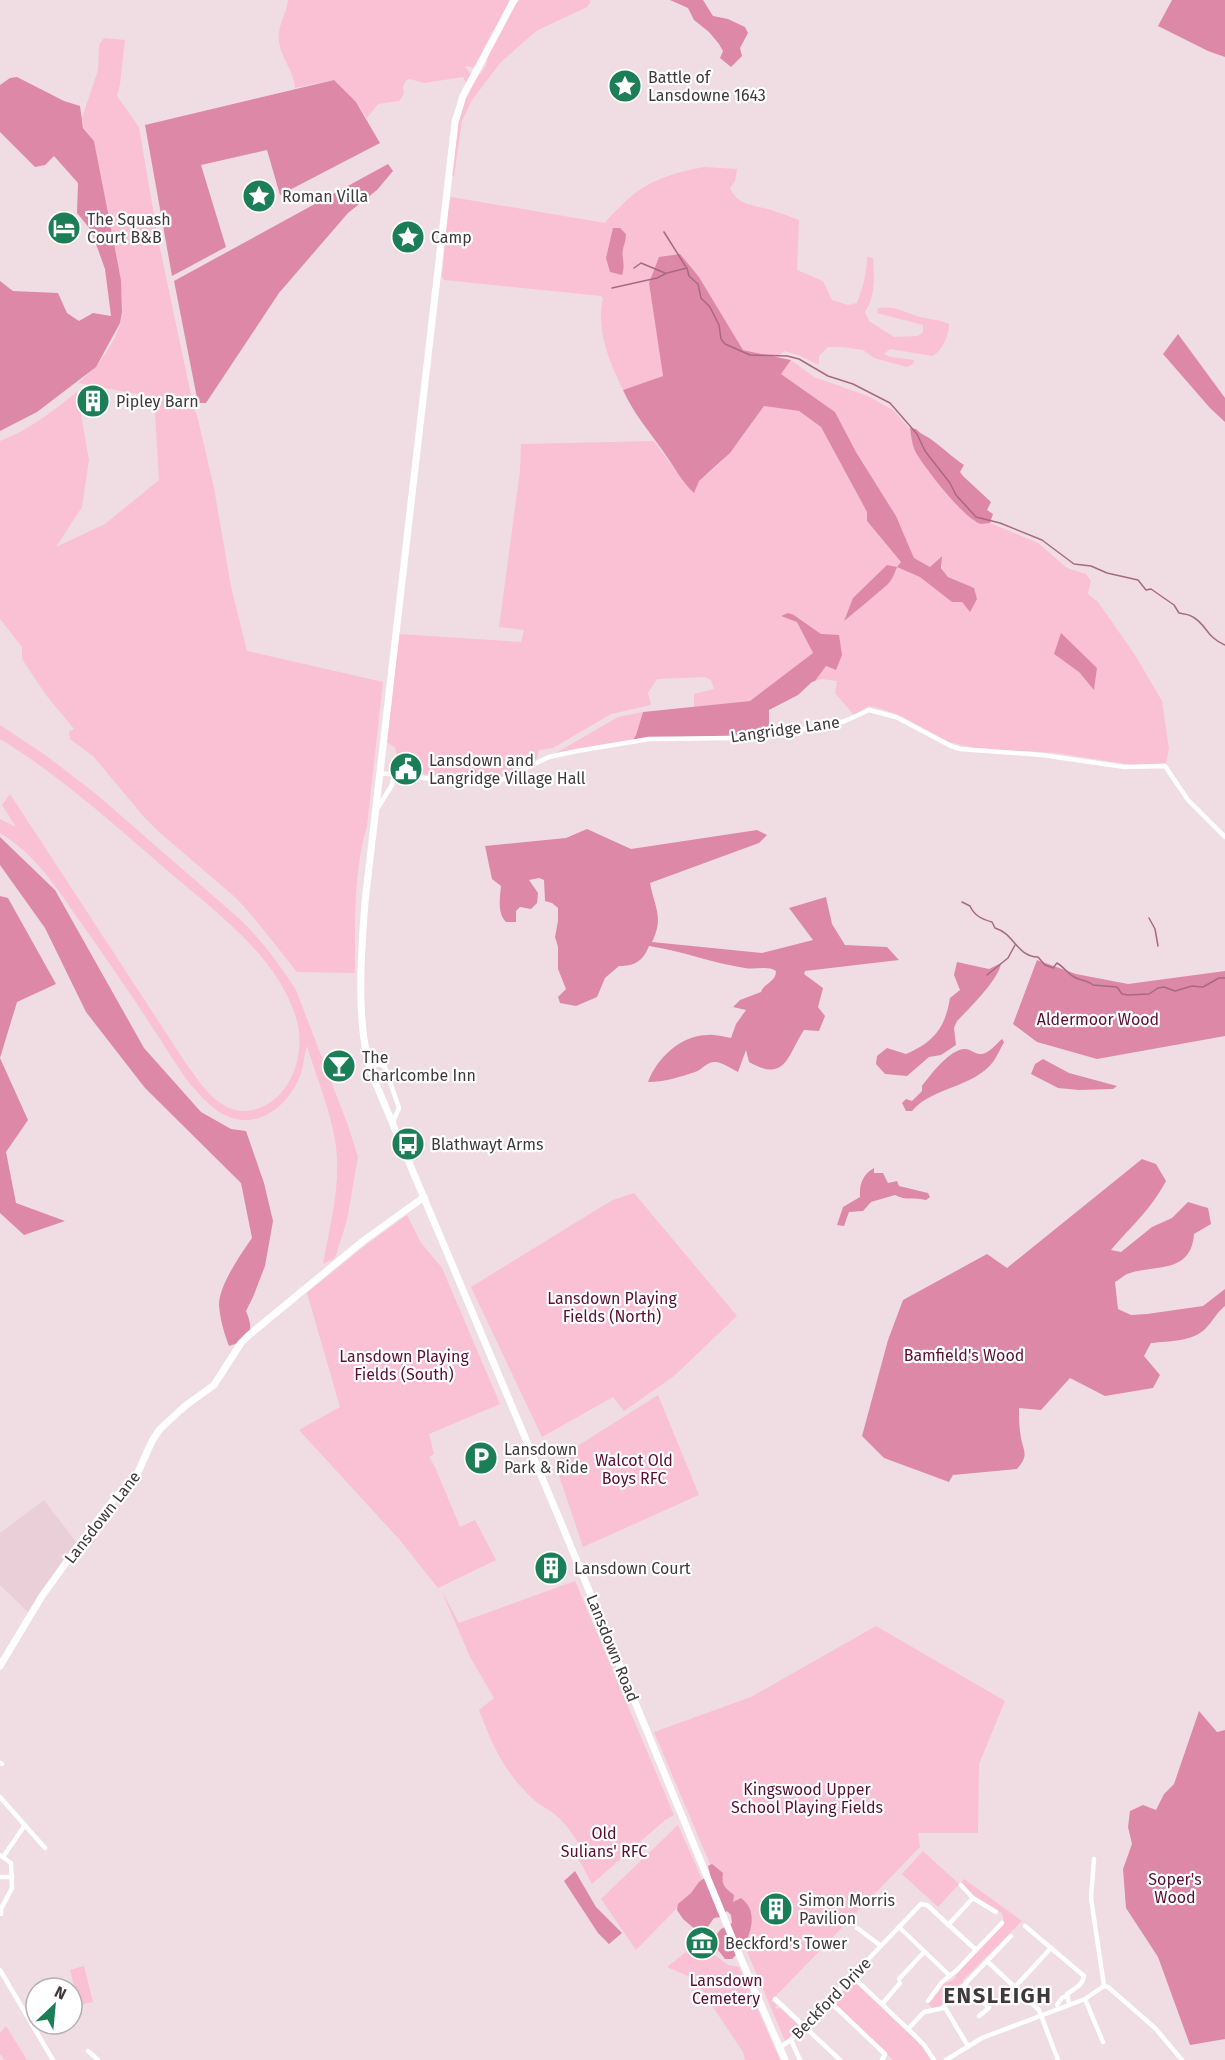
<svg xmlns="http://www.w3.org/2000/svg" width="1225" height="2060" viewBox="0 0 1225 2060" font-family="'Fira Sans',sans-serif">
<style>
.built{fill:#ebcfd8}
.green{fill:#fac0d3;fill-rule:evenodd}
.forest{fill:#de88a8}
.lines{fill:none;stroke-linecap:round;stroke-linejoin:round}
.stream{stroke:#a76980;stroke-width:1.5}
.street{stroke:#fff;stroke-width:4.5}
.secondary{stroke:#fff;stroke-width:7}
.labels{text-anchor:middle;stroke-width:4.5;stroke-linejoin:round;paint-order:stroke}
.poi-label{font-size:16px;fill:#40393b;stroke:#fff;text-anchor:start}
.street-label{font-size:16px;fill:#40393b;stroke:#fff}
.park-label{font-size:16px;fill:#5a0e33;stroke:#fff}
.district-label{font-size:22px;font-weight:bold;letter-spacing:1.5px;fill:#40393b;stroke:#fff}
</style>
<rect width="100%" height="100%" fill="#f0dde3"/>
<polygon class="built" points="44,1500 76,1542 28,1612 0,1585 0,1533"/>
<g class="green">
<path d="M288,0H513L474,68L468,66L465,67L472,75L467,84L463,77L424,83L410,79L406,80L403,87L404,94L399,101L378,104L367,118L356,102L334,80L295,88C294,72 284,62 280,47C275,27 286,18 288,0Z"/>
<polygon points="520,0 590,0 590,3 587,7 536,31 500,63 472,100 462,121 454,176 450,176 459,113 471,86 486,66 489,50 512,7"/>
<path d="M104,38L125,40L120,84L117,96L139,127L158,239L194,409L197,415L214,488L231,587L247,651L383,682L367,826C353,874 355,924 355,973L297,972L254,918L236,898L159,832L143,816L94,757L70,739L69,732L74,729L46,695L22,659V647L0,619V441C29,430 53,411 77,392L89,460L82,507L56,547L105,524L159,480L154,397L78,383C98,366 119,341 122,313C123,306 122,298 121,290C121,278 120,269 115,259L94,141L84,128L82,118L98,70L99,45Z"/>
<path d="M704,167L737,169L735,181L730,188C738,206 755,205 771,210C781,213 790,217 799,220L797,270L823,281L832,300L848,305L857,303C863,287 867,273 867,257L873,258C874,277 876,295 865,312L869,321L894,337L918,336L923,332V325L877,313L878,308C899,305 907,315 925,318C935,320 940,320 949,324C949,336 942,350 933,356L890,349L884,354L890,357L914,360L913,364L907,367L874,358L863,350L842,347H828L819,356V365L798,355L784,351L777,357L743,350L699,277L649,283L663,376L623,390C609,361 596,331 603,298L601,296L444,280L442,277L448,210L451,197L605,223C609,217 615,211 621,206C644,181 672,173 704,167Z"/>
<path d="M791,360L814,377L868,396L893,410L910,429L912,441L928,471L981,524L990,523L1038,543L1067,568L1086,574L1091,581L1088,594L1098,602L1135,655L1162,701L1169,749L1166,763L1132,765L1056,753L974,748L949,742L901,716L879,708L869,706L854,715L835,693L837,681L822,679L815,681L826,666L835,670L821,634L795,615L813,653L750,701L694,707V694L714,689L711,680L705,677L657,679L648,693L651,705L611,714L553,748L539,750L536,761L500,779L489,781L413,773V767L399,765L395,748L387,742L399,634L521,642L524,630L499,627L520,471L521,444L654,441L687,486C721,472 743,435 764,406L799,411L821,427L867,512V521L901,562L898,567L920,576L952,602H962L969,611L974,588C956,581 940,579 941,556L930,567L914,558L896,516L856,452L835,412L781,374ZM1054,654L1097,668L1094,689L1079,672Z"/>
<polygon points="643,712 636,735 633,740 556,753 618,717"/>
<path d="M0,725L48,757L96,794L242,921C263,942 280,965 296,990L349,1128L358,1157L347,1220L335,1258L323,1264C329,1229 339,1193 337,1158C336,1124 317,1079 307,1046C304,1054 304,1066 300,1076C288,1107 255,1133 221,1113C193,1095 176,1063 158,1036C133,997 106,958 79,920C57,888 34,853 0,833V819L16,827L2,805L10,794L189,1068C200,1082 210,1099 227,1107C235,1111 244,1112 253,1110C290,1101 306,1056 297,1021C278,954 211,909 161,865C109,820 59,775 0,739Z"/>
<polygon points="634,1193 737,1316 674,1376 624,1411 613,1397 542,1437 471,1287 596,1210 613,1200"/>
<polygon points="407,1215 421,1243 442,1268 500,1404 429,1434 434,1454 429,1457 435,1467 460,1527 475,1520 496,1560 438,1588 399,1539 299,1430 340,1407 307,1293 362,1248"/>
<polygon points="658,1395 699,1495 583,1547 554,1461"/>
<path d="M575,1581L674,1815L665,1820L592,1884L578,1858L580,1846C574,1836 566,1824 557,1816C550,1810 541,1806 534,1800C504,1772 493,1747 479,1710L494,1698L470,1657L442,1592L459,1623Z"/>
<polygon points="876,1626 1005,1701 979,1764 978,1833 918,1833 920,1847 771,2001 777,2005 775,2007 777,2009 780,2008 800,2027 785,2041 654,1732 751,1697"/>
<polygon points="678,1825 705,1886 678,1907 636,1950 601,1899"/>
<polygon points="923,1851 959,1884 938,1907 902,1874"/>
<path d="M964,1879L1022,1921L962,1981L964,1983L962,1985L960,1983L956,1988V1991L954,1990L950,1994L951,1997L949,1999L947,1997L943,2001L945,2004L933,2009L927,2003L930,1999L933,2000L934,1995L937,1994L943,1984C950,1980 954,1983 957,1974L1004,1922L1002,1913L973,1896L961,1884Z"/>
<polygon points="695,1945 707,1956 712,1953 728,1965 739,1967 780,2060 745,2060 743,2052 701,1989 688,1976 667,1967"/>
<polygon points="84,1966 93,2002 79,2005 70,1970"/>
<polygon points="854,1980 922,2046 931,2060 893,2060 834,2002"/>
<polygon points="6,2026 27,2060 5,2060 0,2054 0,2033"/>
</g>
<g class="forest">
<polygon points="670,0 703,0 713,16 728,19 745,27 748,33 740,48 742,56 731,67 720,58 723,51 719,44 709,32 694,20 688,8"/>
<polygon points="1172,0 1225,0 1225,57 1208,51 1158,26"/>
<polygon points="17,77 64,101 80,106 83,128 94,141 121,280 122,312 120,323 96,367 37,412 0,431 0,281 13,291 58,293 67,313 79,321 93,313 111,316 105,269 91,230 77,213 78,183 54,156 45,165 35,167 0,132 0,85 10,78"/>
<polygon points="334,80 356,102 380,143 280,195 267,150 201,165 226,247 172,276 145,125"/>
<polygon points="388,164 393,171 377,190 348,213 279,293 206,403 198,403 174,281"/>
<path d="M613,228H620L626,234C626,240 624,244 623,249C621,258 626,263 622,275L610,272L606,258Z"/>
<path d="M680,254L699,277L743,350L791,360L781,374L835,412L856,452L896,516L914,558L930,567L942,556L941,568L948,577L974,588L977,599L970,612L962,602H952L920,577L897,567C895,572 892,580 888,584C874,596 859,609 844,621L853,598L887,565L897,567L901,562L867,521V512L821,427L799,411L764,406L730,453L699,481L694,493C681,481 675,468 665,454C651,433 634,415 623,390L663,376L649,283L659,257Z"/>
<polygon points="1178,334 1225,398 1225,422 1210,408 1163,354"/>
<path d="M910,428L916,429C923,436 926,435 932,440C943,448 952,457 964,465L960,472L963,476L991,502L987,510L993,514L990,523C987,523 984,524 981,524C965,520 923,466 915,451C912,444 911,436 910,428Z"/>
<path d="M788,613L794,615L821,634L839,635L842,655L836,670L826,666L815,681L812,682L798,695L769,710V732C724,738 678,735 633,740L636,735L643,712L750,701L813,653L797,622L781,616Z"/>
<polygon points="1061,633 1097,668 1094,690 1079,672 1054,654"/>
<path d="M587,829L631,849L757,830L767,835L759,843L650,883C655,909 664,917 652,942L762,953L813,940L789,908L826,897L832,924L845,945L887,947L899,960L805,971L804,974L823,988L818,1007L825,1016L819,1031L804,1030C787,1056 786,1083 749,1062L746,1050L738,1072C732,1069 723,1063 716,1062C707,1061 702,1070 695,1072C680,1077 664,1082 648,1082C657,1058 681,1035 708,1035C715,1034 724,1037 731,1038L736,1024L746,1010L733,1007L740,1000L761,992C764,983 776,982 776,971C767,965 756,970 745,968C712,963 682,951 649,946C643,961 635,966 619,966L605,978L597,997L576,1006L560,1003L558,997L566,989L558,969V947L555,937L558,921V908L552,903L545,901L544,880L539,878L529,880L538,893L537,903L531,909L520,907L516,911V922H506C497,913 500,898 501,886L492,879L485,846L566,838Z"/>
<path d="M0,837L55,890L144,1048L201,1112L231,1129L246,1131L264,1183L273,1221L265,1266L253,1297L246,1311C254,1330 252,1340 229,1346C224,1333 220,1319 219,1305C219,1285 241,1254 252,1238L241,1183L145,1088L86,1012L45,928L0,865Z"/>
<polygon points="0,896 8,898 56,984 17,1002 0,1058 28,1120 6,1152 16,1203 65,1221 24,1235 0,1213"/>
<polygon points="1037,960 1076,974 1128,984 1225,971 1225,1036 1097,1059 1037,1042 1013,1024"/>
<path d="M957,962L989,969L1001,963C1000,978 968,1010 957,1021L954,1028L956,1045L941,1055L929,1057L907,1076L885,1074L876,1064L877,1056L887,1048L906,1054C934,1042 945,1028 950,998L960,990L954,975Z"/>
<path d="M1002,1039L1004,1042C1001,1048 997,1056 993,1062C973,1088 932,1087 912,1111H906L902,1103L906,1099L912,1101L922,1091V1086C931,1074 950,1049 965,1049C970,1049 974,1053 979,1054C988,1055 995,1045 1002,1039Z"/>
<polygon points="1043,1059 1069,1073 1117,1086 1113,1089 1079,1090 1058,1088 1031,1074 1035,1064"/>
<path d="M1142,1159L1156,1164L1166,1181C1150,1211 1131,1226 1111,1250L1121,1252L1152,1227L1172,1218L1188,1202L1208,1208L1211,1224L1194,1234C1191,1275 1154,1264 1127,1274C1123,1276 1119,1280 1115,1282L1118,1309L1131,1315L1147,1314L1203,1306L1225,1289V1306C1217,1312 1213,1321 1206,1328C1193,1342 1169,1341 1151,1343L1144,1356L1160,1375L1153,1388L1105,1396L1070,1378L1041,1410L1019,1408C1019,1417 1019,1428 1021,1438C1024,1453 1029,1455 1017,1469L953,1475L949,1482L884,1458L862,1436L888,1340L903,1300L987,1254L1007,1268Z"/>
<path d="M874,1168V1173H883L888,1183L897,1181L899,1186L928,1193L930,1197L926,1200C914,1197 906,1201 895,1195L871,1202L863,1211L849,1212L844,1226L837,1225L843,1207L860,1197C859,1184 863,1174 874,1168Z"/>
<polygon points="1199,1711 1217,1732 1225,1730 1225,2039 1190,2045 1158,1957 1126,1908 1123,1869 1132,1844 1128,1827 1130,1811 1143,1805 1156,1810 1164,1794 1174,1784"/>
<path d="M712,1864L723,1873C721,1885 725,1888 734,1895L733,1902L741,1898C756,1909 753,1927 746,1942H738L734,1946L737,1954L732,1959H725L711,1941L721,1929L732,1923L731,1915L727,1911L721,1917L714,1918L702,1935L683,1919L677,1910L678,1904L691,1893L699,1882L710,1874L708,1866Z"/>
<polygon points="575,1871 596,1907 622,1933 609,1944 598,1933 564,1881"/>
</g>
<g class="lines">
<g class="stream">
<polyline points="664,232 686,267"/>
<polyline points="634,268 641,263 665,273"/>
<path d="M612,288L657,278L667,273L687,268L689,276L698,284L701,298L710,307L719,325L721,339L725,344L750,355L787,356L799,359L828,376L853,384L890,403L917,434L925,451L950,483L956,495L976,517L1000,523L1042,540L1074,564L1091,566L1107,573L1138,580L1146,590L1151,589L1174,605L1179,613C1183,614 1189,614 1193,617C1207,625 1206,637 1225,645"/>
<path d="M962,902L970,906C974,915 981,919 992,922L995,928C1015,934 1016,956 1038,957L1045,965L1053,968L1057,963C1064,967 1067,973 1074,977C1081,981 1087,980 1093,985L1117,987L1122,994L1128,995L1149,994L1158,988L1164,987L1175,991L1192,986L1203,987L1219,978H1225"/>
<polyline points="1149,918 1155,929 1158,946"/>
<polyline points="987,975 1008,958 1015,945"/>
</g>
<g class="street">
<polyline points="380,773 477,784 497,782 549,757 577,751 649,739 737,738 828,726 845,721 869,710 896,717 951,746 960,749 1042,755 1125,767 1165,766 1188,800 1225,837"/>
<polyline points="377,809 392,785 394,774"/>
<polyline points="369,1067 379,1064 385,1067 399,1108 392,1124"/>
<polyline points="0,1763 2,1764"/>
<polyline points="0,1797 45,1848"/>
<polyline points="0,1855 11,1863 12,1888 1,1909 1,1914"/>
<polyline points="3,1857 25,1825"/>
<polyline points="1094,1859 1091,1898 1104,1986"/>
<polyline points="0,1877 12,1877"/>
<polyline points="961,1885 973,1898 996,1912"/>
<polyline points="948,1925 973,1898"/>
<path d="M1025,1926L1084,1976C1083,1985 1074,1989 1067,1994L1069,2004"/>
<polyline points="857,1928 881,1946"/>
<polyline points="900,1928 950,1976"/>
<polyline points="987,1961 1039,2010 1058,2060"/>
<polyline points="0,1970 53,2060"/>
<polyline points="852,1976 914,2035"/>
<polyline points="899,1979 924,1952"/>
<polyline points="965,1985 989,2008 979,2016"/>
<polyline points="1104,1986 1108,1987 1155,2028 1182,2060"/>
<polyline points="1015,1987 1051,1948"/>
<polyline points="775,1999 840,2060"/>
<polyline points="1085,1999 1103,2042"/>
<polyline points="829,2001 885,2054 882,2060"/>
<polyline points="928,2001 942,1982 957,1970 1002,1923"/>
<polyline points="882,2004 900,1983"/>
<polyline points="1057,2005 1062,1998 1066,1996"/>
<polyline points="908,2029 924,2012 944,2008"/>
<polyline points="915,2036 924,2045 934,2060"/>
<polyline points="791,2040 800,2060"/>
<polyline points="968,2046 944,2006 1011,1936"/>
<polyline points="780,2047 791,2040 921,1904 927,1905 976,1950"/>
<polyline points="88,2051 98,2060"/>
<polyline points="946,2060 982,2038 1085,1999 1104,1986"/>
</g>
<g class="secondary">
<path d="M514,0L463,96L455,122L365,902C361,954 355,1028 373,1077L559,1518L741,1959L785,2060"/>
<polyline points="0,1666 42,1596 83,1539 118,1494 135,1479 152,1441 160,1429 185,1406 214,1385 241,1343 249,1335 363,1241 424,1197"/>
</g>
</g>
<defs>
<symbol id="sight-disc" viewBox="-11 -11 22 22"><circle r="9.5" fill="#1b7e57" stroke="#fff"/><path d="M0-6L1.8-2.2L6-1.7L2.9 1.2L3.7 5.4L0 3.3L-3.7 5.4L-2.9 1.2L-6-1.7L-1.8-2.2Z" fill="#fff"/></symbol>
<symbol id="hotel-disc" viewBox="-11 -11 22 22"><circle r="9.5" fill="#1b7e57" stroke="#fff"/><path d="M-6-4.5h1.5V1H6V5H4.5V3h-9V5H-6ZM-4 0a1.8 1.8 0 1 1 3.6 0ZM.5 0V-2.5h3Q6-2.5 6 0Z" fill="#fff"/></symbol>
<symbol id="building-disc" viewBox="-11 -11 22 22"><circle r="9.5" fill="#1b7e57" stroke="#fff"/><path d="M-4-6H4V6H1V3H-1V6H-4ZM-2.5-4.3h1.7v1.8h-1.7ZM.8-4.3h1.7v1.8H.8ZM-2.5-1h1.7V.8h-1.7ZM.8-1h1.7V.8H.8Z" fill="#fff"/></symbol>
<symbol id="civic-disc" viewBox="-11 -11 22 22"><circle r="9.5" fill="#1b7e57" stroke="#fff"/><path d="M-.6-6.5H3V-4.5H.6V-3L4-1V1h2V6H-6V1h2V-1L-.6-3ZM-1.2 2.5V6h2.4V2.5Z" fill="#fff"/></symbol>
<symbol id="bar-disc" viewBox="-11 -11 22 22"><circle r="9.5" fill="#1b7e57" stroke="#fff"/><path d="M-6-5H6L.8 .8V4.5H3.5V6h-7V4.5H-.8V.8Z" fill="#fff"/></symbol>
<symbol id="bus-disc" viewBox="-11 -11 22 22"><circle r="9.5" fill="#1b7e57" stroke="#fff"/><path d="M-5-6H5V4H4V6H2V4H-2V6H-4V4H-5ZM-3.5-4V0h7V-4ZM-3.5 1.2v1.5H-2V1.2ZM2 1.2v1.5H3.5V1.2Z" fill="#fff"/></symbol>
<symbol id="parking-disc" viewBox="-11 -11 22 22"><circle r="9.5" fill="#1b7e57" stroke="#fff"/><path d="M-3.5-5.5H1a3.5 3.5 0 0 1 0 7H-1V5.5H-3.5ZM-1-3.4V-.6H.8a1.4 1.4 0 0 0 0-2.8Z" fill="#fff"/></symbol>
<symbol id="museum-disc" viewBox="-11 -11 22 22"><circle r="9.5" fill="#1b7e57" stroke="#fff"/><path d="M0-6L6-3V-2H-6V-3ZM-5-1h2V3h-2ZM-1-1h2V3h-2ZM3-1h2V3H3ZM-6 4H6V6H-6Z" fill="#fff"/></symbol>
</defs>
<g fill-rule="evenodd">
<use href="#sight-disc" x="606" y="67" width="38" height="38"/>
<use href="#sight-disc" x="240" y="177" width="38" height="38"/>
<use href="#hotel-disc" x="45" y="209" width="38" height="38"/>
<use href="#sight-disc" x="389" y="218" width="38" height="38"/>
<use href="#building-disc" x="74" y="382" width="38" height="38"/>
<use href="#civic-disc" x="387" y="750" width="38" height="38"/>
<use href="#bar-disc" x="320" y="1047" width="38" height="38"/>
<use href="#bus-disc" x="389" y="1125" width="38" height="38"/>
<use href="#parking-disc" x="462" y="1439" width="38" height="38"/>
<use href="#building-disc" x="532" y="1549" width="38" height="38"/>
<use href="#building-disc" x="757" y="1890" width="38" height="38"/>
<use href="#museum-disc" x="683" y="1924" width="38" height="38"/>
</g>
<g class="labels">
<g class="poi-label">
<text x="648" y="83">Battle of<tspan x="648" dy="18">Lansdowne 1643</tspan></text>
<text x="282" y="202">Roman Villa</text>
<text x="87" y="225">The Squash<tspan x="87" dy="18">Court B&amp;B</tspan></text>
<text x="431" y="243">Camp</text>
<text x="116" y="407">Pipley Barn</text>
<text x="429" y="766">Lansdown and<tspan x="429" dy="18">Langridge Village Hall</tspan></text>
<text x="362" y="1063">The<tspan x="362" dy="18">Charlcombe Inn</tspan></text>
<text x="431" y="1150">Blathwayt Arms</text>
<text x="504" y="1455">Lansdown<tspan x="504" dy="18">Park &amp; Ride</tspan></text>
<text x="574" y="1574">Lansdown Court</text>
<text x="799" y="1906">Simon Morris<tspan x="799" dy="18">Pavilion</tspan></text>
<text x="725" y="1949">Beckford's Tower</text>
</g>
<g class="street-label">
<text transform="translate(785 729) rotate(-8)" y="6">Langridge Lane</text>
<text transform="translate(102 1517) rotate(-52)" y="6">Lansdown Lane</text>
<text transform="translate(613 1648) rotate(68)" y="6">Lansdown Road</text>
<text transform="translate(831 1998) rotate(-46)" y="6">Beckford Drive</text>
</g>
<g class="park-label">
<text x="1098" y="1025">Aldermoor Wood</text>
<text x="612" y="1304">Lansdown Playing<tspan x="612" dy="18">Fields (North)</tspan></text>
<text x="964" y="1361">Bamfield's Wood</text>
<text x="404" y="1362">Lansdown Playing<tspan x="404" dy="18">Fields (South)</tspan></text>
<text x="634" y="1466">Walcot Old<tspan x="634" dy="18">Boys RFC</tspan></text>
<text x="807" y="1795">Kingswood Upper<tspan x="807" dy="18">School Playing Fields</tspan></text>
<text x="604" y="1839">Old<tspan x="604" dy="18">Sulians' RFC</tspan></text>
<text x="1175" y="1885">Soper's<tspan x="1175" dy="18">Wood</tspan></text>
<text x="726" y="1986">Lansdown<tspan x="726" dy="18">Cemetery</tspan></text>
</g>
<g class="district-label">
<text x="998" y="2003">ENSLEIGH</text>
</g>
</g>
<g transform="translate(54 2006) rotate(26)"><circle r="28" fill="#ffffff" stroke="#b3b0b1" stroke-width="1.5"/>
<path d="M0-4.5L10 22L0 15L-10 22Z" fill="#1b7e57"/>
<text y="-9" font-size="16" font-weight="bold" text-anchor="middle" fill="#40393b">N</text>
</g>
</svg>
